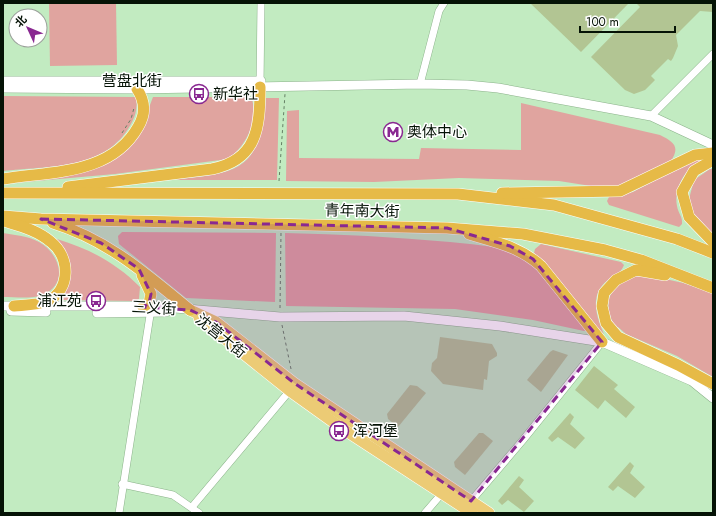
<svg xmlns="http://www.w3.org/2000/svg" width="716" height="516" viewBox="0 0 716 516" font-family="Jost,'Noto Sans SC',sans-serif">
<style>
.green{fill:#e0a49f}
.building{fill:#b2c593}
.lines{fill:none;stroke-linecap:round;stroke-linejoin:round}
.minor-casing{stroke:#8bb28a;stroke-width:8}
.tertiary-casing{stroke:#8bb28a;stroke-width:10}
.primary-casing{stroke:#fff;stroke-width:12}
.trunk-casing{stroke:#fff;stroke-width:12}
.path{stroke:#658065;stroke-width:1;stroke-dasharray:3 3;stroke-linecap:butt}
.minor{stroke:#fff;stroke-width:7}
.tertiary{stroke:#fff;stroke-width:9}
.primary{stroke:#eccb75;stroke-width:11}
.trunk{stroke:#e6ba47;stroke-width:11}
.marked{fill:#892891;fill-opacity:0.2;stroke:#892891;stroke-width:3;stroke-dasharray:8 5;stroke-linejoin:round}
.labels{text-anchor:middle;stroke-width:3;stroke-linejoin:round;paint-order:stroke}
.street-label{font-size:15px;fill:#051306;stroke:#fff}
.poi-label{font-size:15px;fill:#051306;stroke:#fff;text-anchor:start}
</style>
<rect width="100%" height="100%" fill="#c2ebc1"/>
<g class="green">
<polygon points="49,3 116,3 117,65 50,66"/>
<path d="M3,96L136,97C138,109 135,118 128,129C102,170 47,166 3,171Z"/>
<path d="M153,97H251C260,119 246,146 228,159L115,174L14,183L97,167L142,126Z"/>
<path d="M266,98H279L277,180H175C190,177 206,177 221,173C260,164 262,132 266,98Z"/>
<path d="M521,103L660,135C674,142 681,147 670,162L623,186H591L559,181L459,178L374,182L286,181L287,111L299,110V158L419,159L421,148L521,150Z"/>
<path d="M699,159L700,161C684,170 674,188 677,206C678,213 683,217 682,224L679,227L609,205L607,201L609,197L633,192L687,163Z"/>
<polygon points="710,169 713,169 713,236 694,218 689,199 694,180"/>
<polygon points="122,232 276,233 275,302 186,298 119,244 118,236"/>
<path d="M3,233C15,235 28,236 39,242C59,253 70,283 43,295C32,299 15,297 3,297Z"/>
<path d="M285,233C340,234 395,237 450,242C474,245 503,245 524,258C542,270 571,311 586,330L584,331L533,320L455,309L286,306Z"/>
<path d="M57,239C90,249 116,263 140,287L139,299L133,301L57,300C75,273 76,267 57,239Z"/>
<path d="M541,244L621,262L624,265C621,273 614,276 608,280C589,294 596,316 604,334C577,310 560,278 534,253L535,249Z"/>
<path d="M634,276C666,278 683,281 713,294V377L677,356L626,334L618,327L616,329C602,302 607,289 634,276Z"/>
</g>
<g class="building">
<polygon points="530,3 629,3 581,52"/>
<polygon points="636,3 713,3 713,12 700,11 676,35 678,46 673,58 671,61 668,59 651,76 655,80 645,90 634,94 625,90 591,57 640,7"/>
<polygon points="440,337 492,344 497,353 497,356 489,361 487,380 484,379 483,390 443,384 431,371 432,363 437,358"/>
<polygon points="553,350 568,355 541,392 527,380 550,352"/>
<polygon points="594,366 618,385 614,389 635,407 626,418 605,400 598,409 575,390"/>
<polygon points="410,385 417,386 426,393 398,427 388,419 387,414"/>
<polygon points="570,413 574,417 570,424 585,438 575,449 558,437 552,442 548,438"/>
<polygon points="479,433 483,433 493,441 465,475 455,467 454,462"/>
<polygon points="630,462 634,466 630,473 645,487 635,498 618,486 613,491 608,487"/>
<polygon points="519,476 524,480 519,487 534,501 524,512 508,500 502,505 498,501"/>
</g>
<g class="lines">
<defs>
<g id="minor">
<polyline points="420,84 439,11 444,3"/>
<polyline points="260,85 261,3"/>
<polyline points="651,116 713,54"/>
<polyline points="122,484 173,495 199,513"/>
<polyline points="471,501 523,440 602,342"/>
<polyline points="192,507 292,388"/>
<polyline points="119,513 151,309"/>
<polyline points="425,513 444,491"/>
</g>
<g id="tertiary">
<polyline points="3,81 261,81"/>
<polyline points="3,88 137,89 420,84 467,85 498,88 651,116 713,145"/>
<polyline points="3,306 20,306"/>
<polyline points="38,306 152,306 280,317 404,316 500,326 602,342 692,381 713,398"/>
<polyline points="11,311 46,312"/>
<polyline points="97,313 166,312"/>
</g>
<g id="primary">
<polyline points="190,310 216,322 294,383 489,513"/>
<polyline points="199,318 290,391 343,429 472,513"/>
</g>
<g id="trunk">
<polyline points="713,160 694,171 682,192 689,217 713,242"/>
<path d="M3,179C52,171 111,175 138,127C146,114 145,101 137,89"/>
<path d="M68,187L212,169C257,160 260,128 260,87"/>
<polyline points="3,193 458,194 554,205 677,239 713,253"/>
<polyline points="502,193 620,191 695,155 713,153"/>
<polyline points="3,216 41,219 447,228 523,234 605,250 641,260 713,288"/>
<path d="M4,221C20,226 37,230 51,242C70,257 71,289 48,301C38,305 25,305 14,306"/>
<path d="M53,223C108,240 146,274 190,310"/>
<path d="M469,234C496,242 520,247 541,266L602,342"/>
<polyline points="142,275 151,294 149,303 143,307"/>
<polyline points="665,275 636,270 616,280 604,293 602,306 606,323 618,337 678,365 713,384"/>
</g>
</defs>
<use href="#minor" class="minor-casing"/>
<use href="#tertiary" class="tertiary-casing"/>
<use href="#primary" class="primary-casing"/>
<use href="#trunk" class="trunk-casing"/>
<g class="path">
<polyline points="122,133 131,119 134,108"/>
<polyline points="279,181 285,94"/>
<polyline points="280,308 281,233"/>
<polyline points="282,325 291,369"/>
</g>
<use href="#minor" class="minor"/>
<use href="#tertiary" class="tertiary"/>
<use href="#primary" class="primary"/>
<use href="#trunk" class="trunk"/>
</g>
<path class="marked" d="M41,219L447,228L510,246L533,259L602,342L471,501L294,383L216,322L190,310L143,307L149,303L151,294L139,269L101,243Z"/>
<defs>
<symbol id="bus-ring" viewBox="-11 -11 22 22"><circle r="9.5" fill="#fff" stroke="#892891" stroke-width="1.5"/><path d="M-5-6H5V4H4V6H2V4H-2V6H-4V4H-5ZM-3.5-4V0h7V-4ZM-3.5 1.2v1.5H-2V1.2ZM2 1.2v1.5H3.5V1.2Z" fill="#892891"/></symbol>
<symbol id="metro-ring" viewBox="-11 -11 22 22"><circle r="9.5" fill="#fff" stroke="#892891" stroke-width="1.5"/><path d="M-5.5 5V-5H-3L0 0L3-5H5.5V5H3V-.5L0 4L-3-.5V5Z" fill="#892891"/></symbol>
</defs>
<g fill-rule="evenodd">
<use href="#bus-ring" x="188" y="83" width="22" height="22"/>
<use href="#metro-ring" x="382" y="121" width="22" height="22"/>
<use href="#bus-ring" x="85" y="290" width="22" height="22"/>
<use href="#bus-ring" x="328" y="420" width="22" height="22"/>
</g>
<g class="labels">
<g class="street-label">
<text x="132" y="86">营盘北街</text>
<text transform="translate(362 211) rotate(1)" y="5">青年南大街</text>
<text transform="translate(154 308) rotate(3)" y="5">三义街</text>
<text transform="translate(221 336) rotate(39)" y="5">沈营大街</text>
</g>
<g class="poi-label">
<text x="213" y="99">新华社</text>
<text x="407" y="137">奥体中心</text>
<text x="82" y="306" text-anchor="end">浦江苑</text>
<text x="353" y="436">浑河堡</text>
</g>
</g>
<rect width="716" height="516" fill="none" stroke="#051306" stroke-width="8"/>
<g transform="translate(28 28) rotate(314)"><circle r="19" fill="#ffffff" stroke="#9ba19b"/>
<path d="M0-3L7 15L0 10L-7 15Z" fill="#892891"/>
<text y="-6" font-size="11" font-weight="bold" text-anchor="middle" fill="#051306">北</text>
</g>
<path d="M580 26v6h95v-6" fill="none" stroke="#051306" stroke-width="2"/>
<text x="586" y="26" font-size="12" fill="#051306" stroke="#ffffff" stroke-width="3" paint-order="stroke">100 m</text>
</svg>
